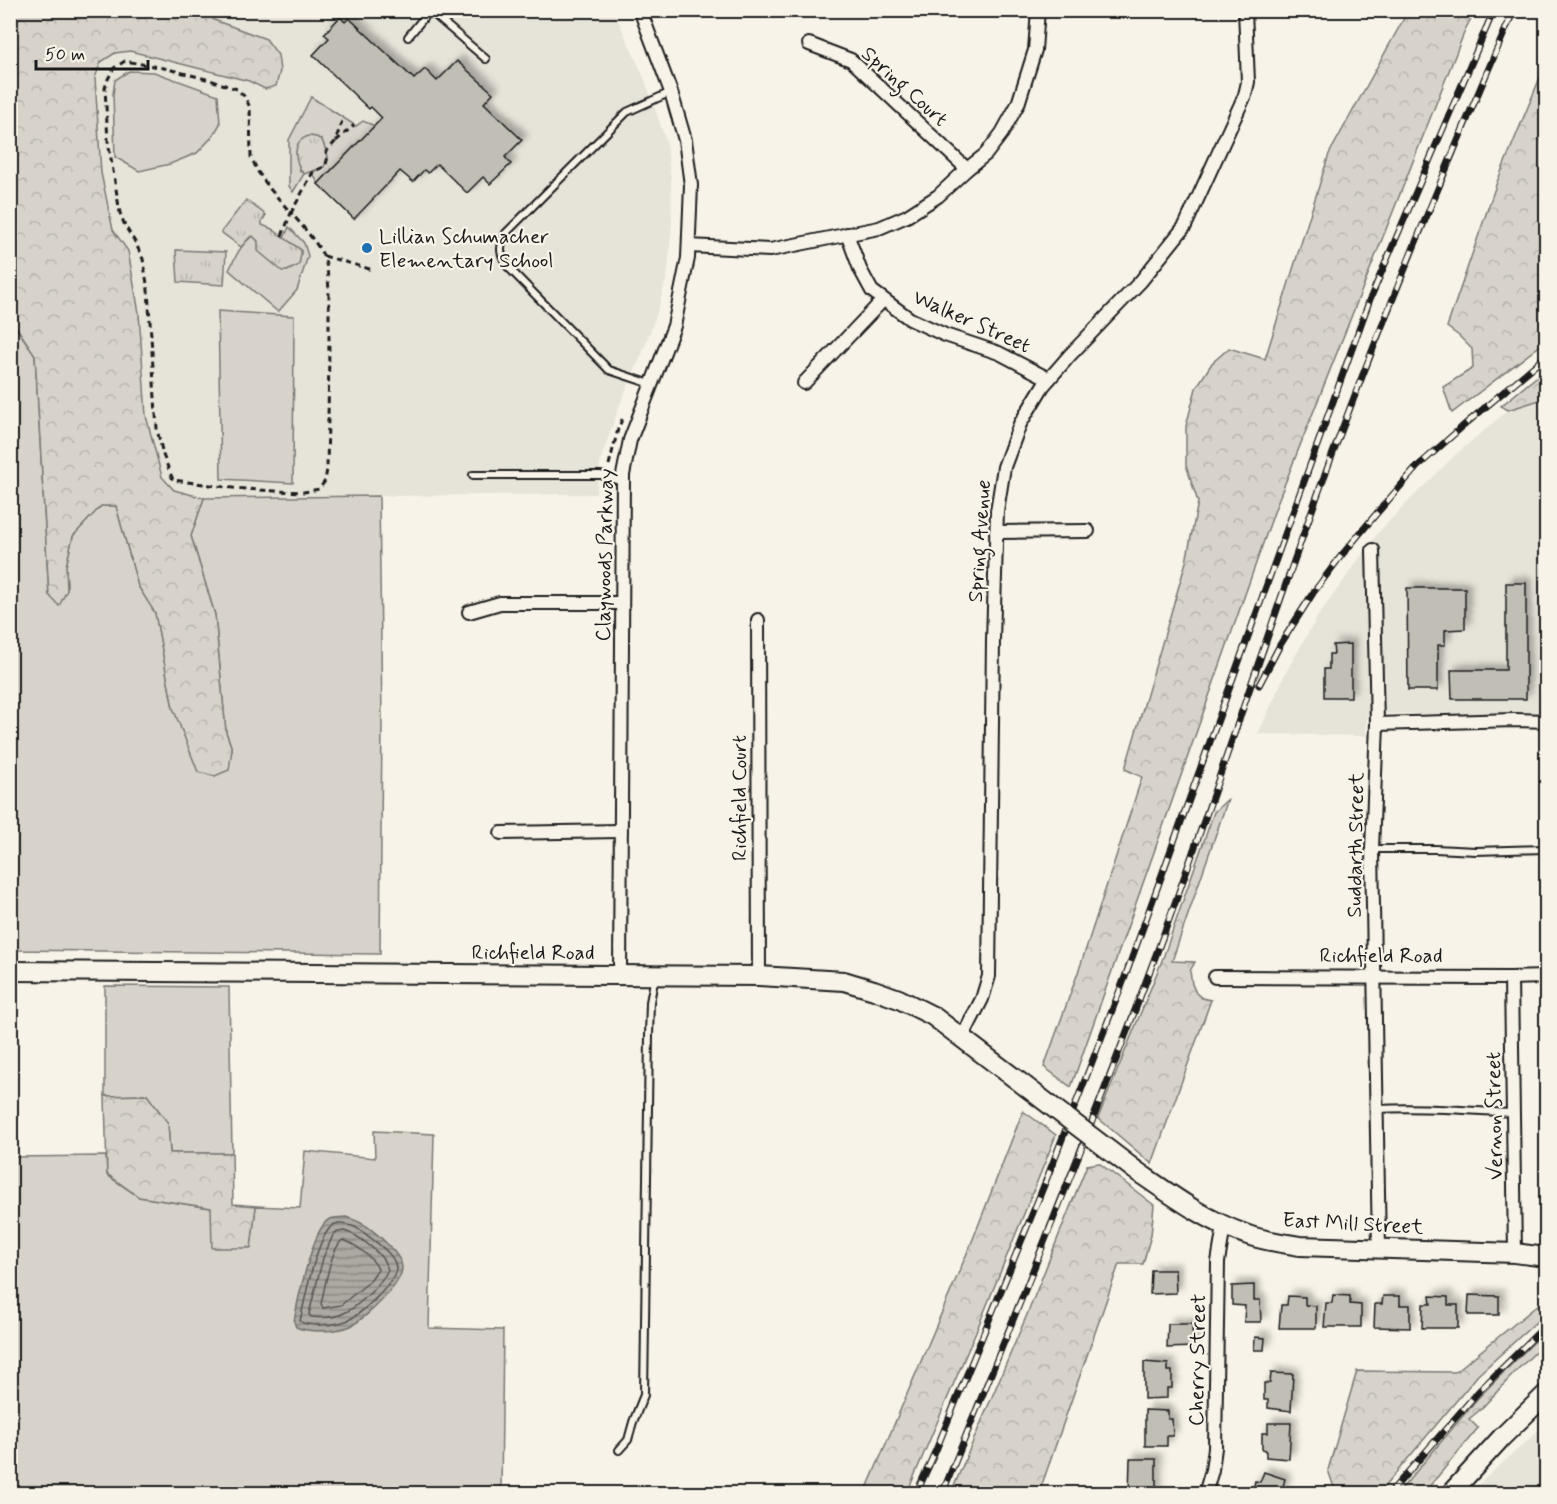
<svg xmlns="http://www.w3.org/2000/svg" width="1557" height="1504" viewBox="0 0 1557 1504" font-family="Mynerve,sans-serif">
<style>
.built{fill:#e6e3d9}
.grass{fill:#d7d3cb;stroke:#7a7874;stroke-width:1.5}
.forest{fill:url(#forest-crowns);stroke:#7a7874;stroke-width:1.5}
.park{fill:url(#park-tufts);stroke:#7a7874;stroke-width:1.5}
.water{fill:url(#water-rules);stroke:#72716c;stroke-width:1.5}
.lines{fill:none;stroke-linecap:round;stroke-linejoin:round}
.shore{stroke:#565452;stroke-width:1.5}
.building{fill:#c0beb5;stroke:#1c1c1c;stroke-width:1.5;filter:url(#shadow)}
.lane-casing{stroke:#1c1c1c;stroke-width:10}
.street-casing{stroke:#1c1c1c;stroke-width:16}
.secondary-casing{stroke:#1c1c1c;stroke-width:22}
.path{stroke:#1c1c1c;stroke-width:3;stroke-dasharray:6 4.5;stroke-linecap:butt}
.lane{stroke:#f7f3e8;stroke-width:6}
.street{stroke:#f7f3e8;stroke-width:12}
.secondary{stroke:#f7f3e8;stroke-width:18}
.rail-casing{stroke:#1c1c1c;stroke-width:7}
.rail{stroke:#f7f3e8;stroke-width:4.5;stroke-dasharray:14;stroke-linecap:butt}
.secondary-bridge-casing{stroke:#1c1c1c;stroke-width:22;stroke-linecap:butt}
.secondary-bridge{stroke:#f7f3e8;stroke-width:18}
.poi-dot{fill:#1f6fb2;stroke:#f7f3e8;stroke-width:2}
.labels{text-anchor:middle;stroke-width:4.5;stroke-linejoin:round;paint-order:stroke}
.street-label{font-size:21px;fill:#1c1c1c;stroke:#f7f3e8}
.poi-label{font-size:21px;fill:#1c1c1c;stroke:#f7f3e8;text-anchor:start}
</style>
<defs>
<pattern id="forest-crowns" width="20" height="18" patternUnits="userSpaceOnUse" patternTransform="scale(1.5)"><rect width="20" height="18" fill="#d7d3cb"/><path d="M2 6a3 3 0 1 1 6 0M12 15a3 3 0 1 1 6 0" fill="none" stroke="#b8b5ae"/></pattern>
<pattern id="park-tufts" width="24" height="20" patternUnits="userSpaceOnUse" patternTransform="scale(1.5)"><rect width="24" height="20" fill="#d7d3cb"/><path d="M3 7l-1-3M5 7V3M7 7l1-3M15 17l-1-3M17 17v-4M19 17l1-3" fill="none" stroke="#b8b5ae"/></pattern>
<pattern id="water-rules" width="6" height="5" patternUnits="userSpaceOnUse" patternTransform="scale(1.5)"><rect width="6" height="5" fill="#aca9a2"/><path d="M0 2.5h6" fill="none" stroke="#8b8983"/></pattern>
<filter id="shadow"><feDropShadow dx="5.5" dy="-5.5" stdDeviation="3" flood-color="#0004"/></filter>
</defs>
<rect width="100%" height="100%" fill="#f7f3e8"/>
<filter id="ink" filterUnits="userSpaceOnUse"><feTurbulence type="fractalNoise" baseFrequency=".0167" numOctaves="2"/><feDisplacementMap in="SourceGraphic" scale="12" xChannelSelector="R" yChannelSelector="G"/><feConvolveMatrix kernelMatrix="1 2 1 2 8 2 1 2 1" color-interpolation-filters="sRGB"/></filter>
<g filter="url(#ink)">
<g class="built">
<polygon points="66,11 614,11 645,80 666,141 671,179 672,223 668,272 656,316 642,354 620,404 601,459 596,494 62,499"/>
<polygon points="1546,398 1546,593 1544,593 1546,714 1367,714 1366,736 1258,734 1286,672 1318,616 1377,534 1392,518 1455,455 1508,410"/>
<polygon points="1546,1424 1546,1493 1469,1493 1471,1491"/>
</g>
<g class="grass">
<polygon points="129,71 154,72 218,95 220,124 213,136 197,153 170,164 139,171 115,157 113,94 115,80"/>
<polygon points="311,97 356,126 363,121 375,126 318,184 313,172 320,169 328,157 322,140 316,137 309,136 296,154 300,171 304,174 293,192 289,186 289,140"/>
<path d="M289,227L304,243L308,256L297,290L278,312L229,270C235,258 241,243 253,236L287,271L298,265L301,250L284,238Z"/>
<polygon points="218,311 294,316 293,483 221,479"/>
<polygon points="10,319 35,355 49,595 67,590 66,566 73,536 101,506 116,506 138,586 155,612 173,708 232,749 226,732 215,615 191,536 204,498 379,496 382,720 380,954 11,950"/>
<polygon points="105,986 229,987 232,1153 170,1153 168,1123 147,1095 105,1096"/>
<polygon points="374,1131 434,1134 429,1328 503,1330 501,1493 11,1493 10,1157 106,1156 107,1175 139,1197 211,1208 251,1247 256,1206 300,1208 305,1151 375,1158"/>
</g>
<g class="forest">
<polygon points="10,11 205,11 214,20 266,39 278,55 280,71 276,86 265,89 249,81 130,51 115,53 101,62 95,78 101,173 113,230 128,251 139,313 146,416 162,477 174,490 204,498 191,536 215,615 226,732 232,749 229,770 215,776 198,772 173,708 155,613 138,586 116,506 101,506 73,536 66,566 67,590 59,606 49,595 35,355 11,319"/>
<polygon points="1408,11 1475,11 1466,28 1278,501 1071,1087 1044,1067 1081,964 1142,777 1125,769 1186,562 1198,502 1186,465 1186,426 1196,388 1212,363 1229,348 1265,359 1329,154"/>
<polygon points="1546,63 1546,341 1452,413 1443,387 1473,368 1472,349 1459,336 1447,327 1497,182"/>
<polygon points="1546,369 1546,398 1508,410 1501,406"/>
<polygon points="1228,799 1172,961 1195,962 1190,971 1192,984 1196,993 1202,998 1211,1000 1152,1164 1098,1118 1163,958 1214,812"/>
<polygon points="147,1095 168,1123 170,1153 232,1153 233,1204 256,1206 251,1248 212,1248 211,1208 139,1197 107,1174 105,1096"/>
<polygon points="1023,1111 1056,1135 980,1322 907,1493 865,1493 973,1239"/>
<polygon points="1099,1163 1154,1205 1151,1235 1143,1264 1119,1264 1039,1493 951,1493 1029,1310 1087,1165"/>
<polygon points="1544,1300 1546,1307 1546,1313 1478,1375 1379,1493 1336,1493 1328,1470 1357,1371 1455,1372"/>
<polygon points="1546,1330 1546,1342 1519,1368 1481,1409 1469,1419 1478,1428 1424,1493 1398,1493 1478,1398"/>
</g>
<g class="park">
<path d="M309,136L316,137L322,140L328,157L324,167L304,174C294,162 291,141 309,136Z"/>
<polygon points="246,200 266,215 262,221 262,225 272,229 301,250 301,254 299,265 287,271 282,271 258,251 258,241 253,236 250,237 241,247 221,232"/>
<polygon points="176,250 226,252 224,285 178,282"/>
</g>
<path class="water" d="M346,1217C351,1219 355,1220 359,1222C372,1228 402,1254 402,1268C402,1285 365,1318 351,1326C337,1332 309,1333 296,1327L294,1322C297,1303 313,1229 328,1220C333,1217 340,1218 346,1217Z"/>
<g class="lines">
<g class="shore">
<path d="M335,1224C353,1223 359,1229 372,1239C381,1246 395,1256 396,1268C397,1282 359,1316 346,1321C335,1325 309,1328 300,1321L302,1312C306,1294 318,1231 335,1224Z"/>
<path d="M344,1231C359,1235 385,1255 388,1270C381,1284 358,1307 344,1313C335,1318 321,1318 311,1317L309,1314L323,1258L334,1233Z"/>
<path d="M342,1240C355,1243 373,1258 378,1269L369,1282L341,1305L323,1308L321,1304C325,1287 330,1252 342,1240Z"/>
</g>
</g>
<g class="building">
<polygon points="340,17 345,22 349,18 414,79 425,69 437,81 457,61 493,93 484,103 522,140 505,157 511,164 490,184 483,177 467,193 437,164 428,173 424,170 413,182 400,171 354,219 318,184 382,118 371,107 369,109 313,55 329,38 324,34"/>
<polygon points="1506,583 1526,583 1526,699 1452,699 1451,670 1506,670"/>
<polygon points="1407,588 1465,588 1465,629 1445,630 1445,645 1438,645 1438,690 1408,690"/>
<polygon points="1351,644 1351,697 1324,697 1324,669 1329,669 1329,654 1334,654 1333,645"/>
<polygon points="1151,1270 1175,1270 1176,1293 1150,1294"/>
<polygon points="1254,1285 1254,1300 1260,1300 1261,1322 1244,1322 1245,1306 1232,1305 1232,1286"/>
<polygon points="1333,1295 1350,1296 1350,1304 1361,1305 1361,1327 1324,1327 1326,1303 1332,1303"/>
<polygon points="1469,1295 1499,1296 1499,1315 1468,1315"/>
<polygon points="1288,1296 1305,1297 1305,1305 1316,1306 1316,1328 1279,1328 1281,1305 1287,1305"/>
<polygon points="1383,1296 1400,1296 1400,1305 1410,1305 1410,1328 1374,1327 1375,1304 1382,1304"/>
<polygon points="1430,1296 1448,1297 1448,1305 1458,1305 1458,1328 1422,1328 1423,1304 1431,1304"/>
<polygon points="1168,1324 1192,1324 1193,1347 1167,1348"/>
<polygon points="1255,1337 1265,1338 1264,1350 1254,1350"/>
<polygon points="1144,1362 1168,1364 1168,1371 1172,1371 1172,1388 1167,1388 1167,1398 1144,1399"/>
<polygon points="1271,1373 1293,1374 1291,1411 1268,1408 1268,1400 1264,1400 1264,1383 1270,1383"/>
<polygon points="1145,1410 1168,1411 1168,1419 1172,1419 1173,1436 1167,1436 1167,1446 1145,1446"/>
<polygon points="1268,1423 1291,1423 1289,1459 1266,1457 1266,1450 1262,1449 1262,1433 1268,1433"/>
<polygon points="1130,1459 1156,1459 1156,1494 1129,1494"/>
<polygon points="1264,1472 1285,1479 1281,1494 1252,1494 1255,1481 1260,1482"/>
</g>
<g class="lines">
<defs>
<g id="lane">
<polyline points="430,11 486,59"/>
<polyline points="408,37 430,10"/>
<path d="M651,384L609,370L508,267C499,253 499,247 506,233L627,112L671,92"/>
<polyline points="473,475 601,475 622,482"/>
<polyline points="1372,849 1435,849 1476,851 1546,849"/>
<path d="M1377,1109C1422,1107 1467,1110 1512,1113"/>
<polyline points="619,1450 628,1440 633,1422 644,1395 649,1036 650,1002 655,976"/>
</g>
<g id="street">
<polyline points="809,44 851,60 967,169"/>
<polyline points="847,234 860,269 872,291 910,319 945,335 999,353 1049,379"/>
<polyline points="689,246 770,250 879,228 907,216 938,196 967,169 986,154 1002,133 1018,104 1035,50 1038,10"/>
<polyline points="804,383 883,300"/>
<polyline points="996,532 1088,531"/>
<polyline points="1373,550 1377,724 1372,849 1379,1249"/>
<polyline points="469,612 500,603 622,603"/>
<polyline points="758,620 759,976"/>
<polyline points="1377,724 1514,720 1546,721"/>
<polyline points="501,833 621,831"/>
<polyline points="620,975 623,475 630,440 674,326 688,258 691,185 685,140 671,92 640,10"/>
<polyline points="1215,977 1511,978 1546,977"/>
<polyline points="1511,978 1515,1253"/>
<polyline points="962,1038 982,999 989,976 993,640 997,511 1004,467 1020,424 1043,386 1070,355 1141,281 1185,226 1245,95 1248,82 1245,10"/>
<polyline points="1205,1494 1212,1470 1215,1448 1218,1262 1224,1226"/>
</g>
<g id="secondary">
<polyline points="10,971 759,976 844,981 874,990 899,999 933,1016 1025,1086"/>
<path d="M1135,1170C1170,1194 1205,1220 1245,1234C1263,1241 1282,1243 1300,1246L1515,1253L1546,1257"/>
<polyline points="1450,1494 1502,1437 1546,1394"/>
</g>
</defs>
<use href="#lane" class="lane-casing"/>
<use href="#street" class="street-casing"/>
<use href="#secondary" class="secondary-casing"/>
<g class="path">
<polyline points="336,141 354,125"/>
<path d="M282,236L291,213C301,224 318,244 324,257C330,272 329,305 329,321C329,371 328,420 327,469L325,481L319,489L304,492L275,491L233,488L173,480L163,455L157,429L148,290L143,259L135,242L125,226L120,213L108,141L105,88L108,79L114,68L125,61L164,68L210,80L237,89L244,96L250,107L251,157L258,172L270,189L291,213L313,172L324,167L326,164L328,157L326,152L335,142L343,118"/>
<polyline points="324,256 373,270"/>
<polyline points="609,465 618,429 624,415"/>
</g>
<use href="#lane" class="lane"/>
<use href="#street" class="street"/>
<use href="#secondary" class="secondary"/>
<defs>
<g id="rail">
<polyline points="1259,685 1280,645 1313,593 1341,556 1377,513 1417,467 1462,427 1546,356"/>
<polyline points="916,1494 936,1450 1047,1178 1125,977 1370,299 1494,10"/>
<path d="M942,1494C1018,1309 1093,1124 1163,936C1217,789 1265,639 1319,491C1378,329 1445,169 1514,10"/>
<polyline points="1389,1494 1478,1392 1546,1325"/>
</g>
</defs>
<use href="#rail" class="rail-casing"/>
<use href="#rail" class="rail"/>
<defs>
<polyline id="secondary-bridge" points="1025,1086 1135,1170"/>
</defs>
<use href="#secondary-bridge" class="secondary-bridge-casing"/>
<use href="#secondary-bridge" class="secondary-bridge"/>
</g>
</g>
<circle class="poi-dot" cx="367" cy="248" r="6"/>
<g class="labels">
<g class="street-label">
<text transform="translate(905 86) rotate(42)" y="7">Spring Court</text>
<text transform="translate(972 321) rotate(24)" y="7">Walker Street</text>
<text transform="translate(979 541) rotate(-86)" y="7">Spring Avenue</text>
<text transform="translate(604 555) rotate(-89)" y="7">Claywoods Parkway</text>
<text transform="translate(739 798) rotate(-90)" y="7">Richfield Court</text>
<text transform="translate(1355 845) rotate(-89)" y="7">Suddarth Street</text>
<text x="533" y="959">Richfield Road</text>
<text x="1381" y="962">Richfield Road</text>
<text transform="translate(1494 1116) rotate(-91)" y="7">Vernon Street</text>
<text transform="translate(1353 1223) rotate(3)" y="7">East Mill Street</text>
<text transform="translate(1197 1360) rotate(-89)" y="7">Cherry Street</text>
</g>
<g class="poi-label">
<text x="379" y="243">Lillian Schumacher<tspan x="379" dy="24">Elementary School</tspan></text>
</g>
</g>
<rect width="1557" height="1504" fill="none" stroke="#f7f3e8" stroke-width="36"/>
<rect x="18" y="18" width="1521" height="1468" fill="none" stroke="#1c1c1c" stroke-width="2" filter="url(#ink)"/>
<path d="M36 60v9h112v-9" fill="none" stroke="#1c1c1c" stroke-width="3"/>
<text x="45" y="60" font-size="18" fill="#1c1c1c" stroke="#f7f3e8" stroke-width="4.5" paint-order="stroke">50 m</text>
</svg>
